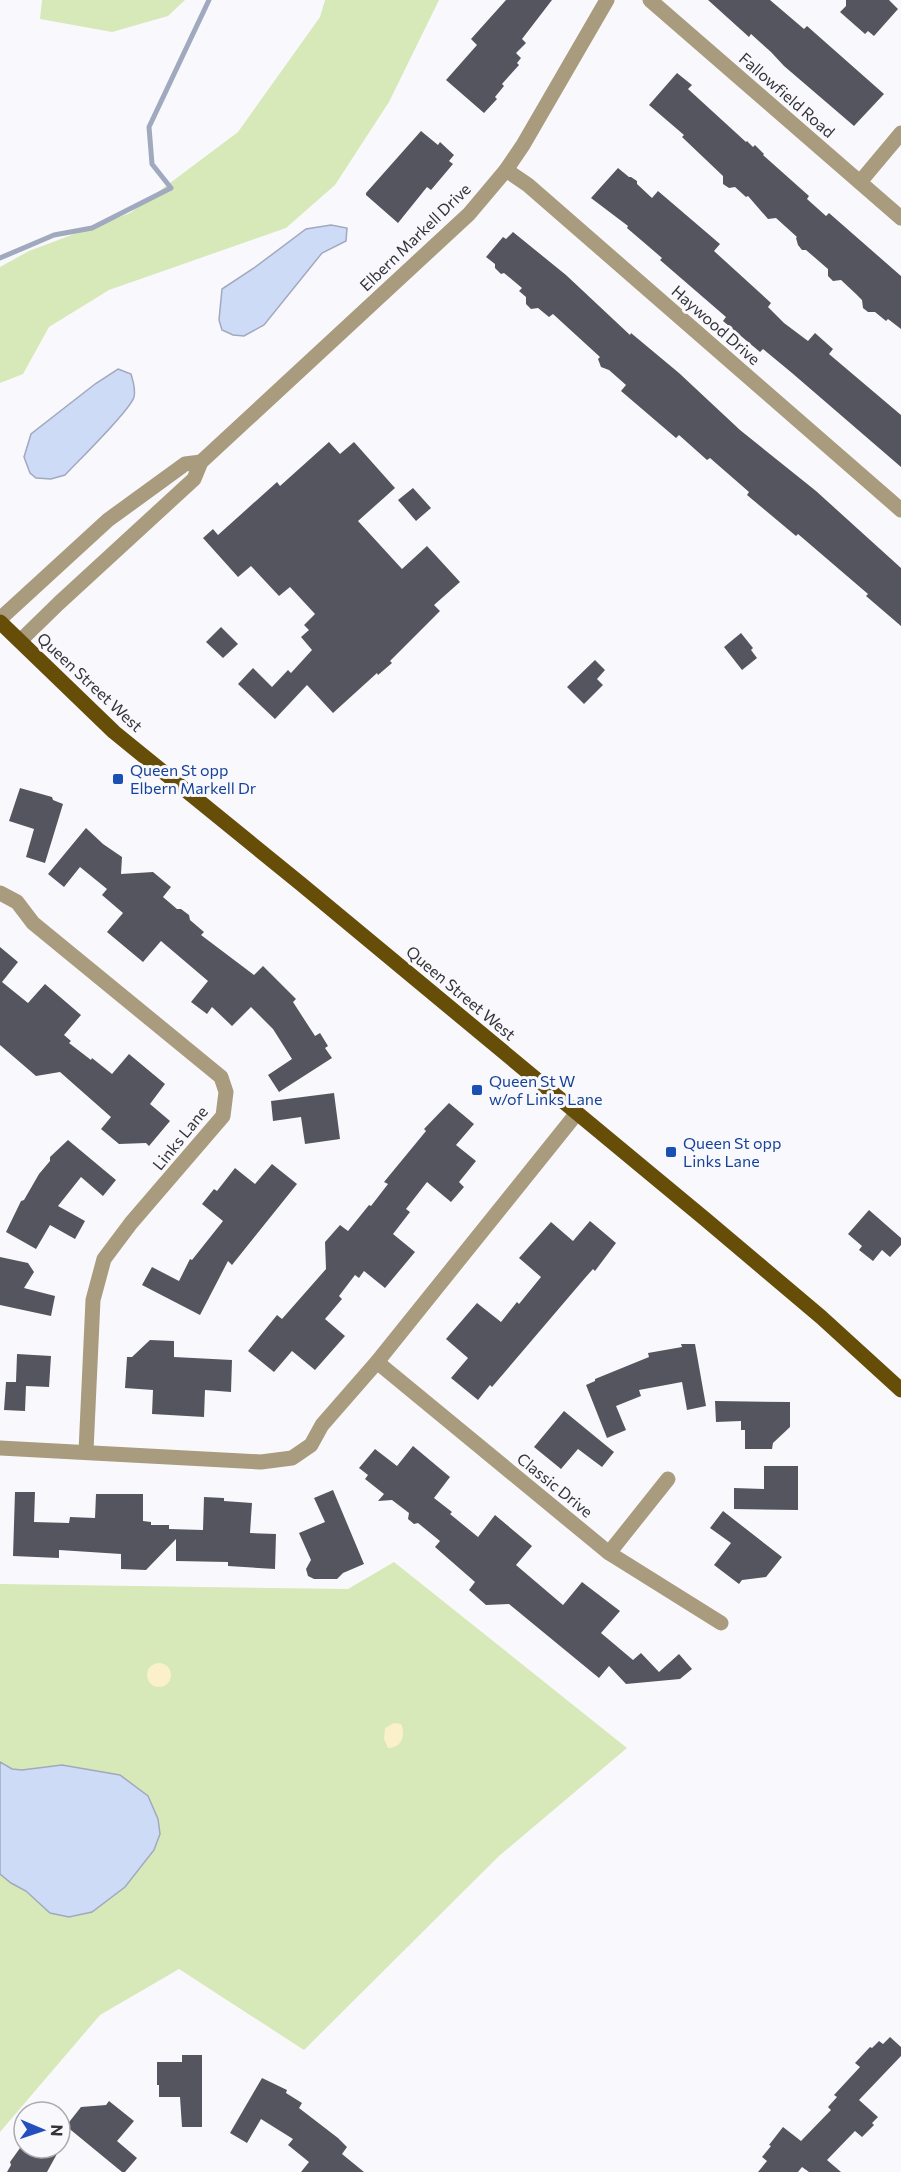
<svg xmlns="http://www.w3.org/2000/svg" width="901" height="2172" viewBox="0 0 901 2172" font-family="Commissioner,sans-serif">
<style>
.green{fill:#d7e8b9}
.sand{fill:#faf0ca}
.water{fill:#cedbf7;stroke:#a0a9be;stroke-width:1.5}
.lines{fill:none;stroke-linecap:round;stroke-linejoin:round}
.stream{stroke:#a0a9be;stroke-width:5}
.building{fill:#55555f}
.minor{stroke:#a99b7d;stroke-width:15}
.major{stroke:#674e08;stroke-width:15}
.transit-dot{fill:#1a4fb4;stroke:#f9f9fd;stroke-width:2}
.labels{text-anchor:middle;stroke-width:6;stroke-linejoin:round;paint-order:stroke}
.street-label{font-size:16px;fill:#343439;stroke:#f9f9fd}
.transit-label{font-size:16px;fill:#164399;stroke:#f9f9fd;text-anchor:start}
</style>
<rect width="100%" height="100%" fill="#f9f9fd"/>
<g class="green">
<polygon points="42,0 185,0 168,16 112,32 40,19"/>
<polygon points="325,0 439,0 389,102 335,185 286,228 109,290 49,327 23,374 0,383 0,267 29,251 130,213 238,132 320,17"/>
<polygon points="394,1562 627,1748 499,1856 304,2050 179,1969 100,2015 0,2132 0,1584 348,1589"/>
</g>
<g class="sand">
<circle cx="159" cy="1675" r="12"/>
<path d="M394,1723L401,1724C406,1735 402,1748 388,1748L384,1739L385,1728Z"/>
</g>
<g class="water">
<polygon points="331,225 347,228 346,241 322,253 264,325 244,336 233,335 222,330 219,320 222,289 254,268 306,229"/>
<path d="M118,369L131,374C133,381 136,389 134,397C130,411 78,461 65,475L51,479L36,478L30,473L24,457L31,434L95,384Z"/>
<polygon points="0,1762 12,1769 22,1770 62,1765 120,1775 148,1796 158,1819 160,1834 154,1850 125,1887 92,1912 69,1917 50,1913 26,1891 11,1883 0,1874"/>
</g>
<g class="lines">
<polyline class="stream" points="0,258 54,235 92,228 171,188 152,164 149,127 209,0"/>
</g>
<g class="building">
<polygon points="506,0 552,0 522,39 526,43 516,53 521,58 517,63 519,65 502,84 504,86 495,97 497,99 484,113 446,80 477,45 471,39"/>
<polygon points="708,0 770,0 804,29 807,26 884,94 854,126 784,66 771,52 751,34 749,37"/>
<polygon points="846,0 889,0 898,9 874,36 868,31 865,34 840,12 846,6"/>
<polygon points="677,73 692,85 688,89 746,142 747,141 753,147 755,145 764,154 763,155 809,196 807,199 826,216 829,213 901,276 901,329 888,319 886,321 875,312 868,312 863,308 862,300 856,294 841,280 833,281 828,276 828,269 806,250 802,250 798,245 796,238 797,237 776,218 768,219 748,196 746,197 735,187 729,188 723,184 723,176 682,137 684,135 649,105"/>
<polygon points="421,131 438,145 440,142 454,155 449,161 453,164 431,190 427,187 398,223 366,195 366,193"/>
<polygon points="618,168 629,177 631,177 637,181 637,184 652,198 658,191 720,244 714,251 771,303 768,307 784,323 808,341 815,333 833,349 829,354 901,415 901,467 792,373 763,349 760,352 723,321 726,317 660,260 662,258 627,228 628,226 591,198"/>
<polygon points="513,232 566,275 630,335 631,333 679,373 740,430 816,491 901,568 901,626 866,596 868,594 798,534 796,536 747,495 749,492 710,458 707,460 679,435 676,438 621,391 626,385 609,370 601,367 598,359 600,357 553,314 549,317 538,308 531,309 526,304 526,297 519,291 522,288 504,273 501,274 495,268 495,264 486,257 503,237 506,239"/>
<polygon points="329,442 340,454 354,442 395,488 358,521 402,569 427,546 460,582 434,605 440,611 390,661 392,663 378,675 377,673 333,713 307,685 275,719 238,684 253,668 272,687 288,670 291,673 312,650 301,637 309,630 304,625 315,614 290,587 279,596 251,566 238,577 203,538 213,529 218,535 277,482 280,486"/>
<polygon points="413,488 431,508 416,521 398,500"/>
<polygon points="221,627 238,644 223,658 206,642"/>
<polygon points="741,633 753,648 751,650 757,658 742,670 724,647"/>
<polygon points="595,660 605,670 597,679 603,685 584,704 567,687"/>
<polygon points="20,788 52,797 53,800 63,804 45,863 26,857 34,829 9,821"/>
<polygon points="86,828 103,844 122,857 121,874 153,872 171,887 163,897 177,909 181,909 189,915 190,920 204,932 201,935 254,975 263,966 296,999 293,1002 315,1036 320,1033 328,1046 325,1048 332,1058 279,1092 268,1075 292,1059 273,1029 251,1007 232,1026 212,1007 207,1014 191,1002 208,981 161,941 143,962 107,932 123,913 102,895 107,889 80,867 64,887 48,874"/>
<polygon points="0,947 18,962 2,982 28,1003 45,984 81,1015 64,1035 71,1041 69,1043 91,1060 92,1058 112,1074 129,1054 165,1084 150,1104 170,1121 149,1146 146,1143 119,1144 101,1129 111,1117 60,1072 36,1076 0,1045"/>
<polygon points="334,1093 340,1139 305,1144 301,1117 273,1121 271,1101"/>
<polygon points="449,1103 474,1124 456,1145 476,1161 459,1182 464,1187 451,1202 427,1182 406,1209 410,1212 393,1234 415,1252 385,1288 364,1271 359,1278 355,1275 339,1296 342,1299 325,1319 345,1336 315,1370 292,1351 274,1372 248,1351 277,1315 282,1319 326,1269 325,1242 340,1225 348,1231 369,1205 371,1206 388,1184 384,1182 426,1131 424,1129"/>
<polygon points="68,1140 116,1180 103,1196 81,1177 58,1206 85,1221 75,1239 50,1225 36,1249 6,1232 21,1201 24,1200 39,1174 50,1161 50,1157"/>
<polygon points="272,1164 297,1184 232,1265 228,1261 200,1315 142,1285 152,1267 179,1281 190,1259 192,1260 223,1221 202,1204 214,1189 217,1191 235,1168 255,1184"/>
<polygon points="869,1210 901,1238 901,1245 890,1257 882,1250 873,1261 859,1250 862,1246 848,1234"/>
<polygon points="590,1221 616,1243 595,1271 593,1269 585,1278 492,1387 490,1385 478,1400 451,1378 468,1358 446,1339 477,1303 501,1322 517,1302 519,1304 541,1277 519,1258 551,1222 573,1241"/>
<polygon points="0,1257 28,1263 34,1272 24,1288 55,1296 51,1316 0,1305"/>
<polygon points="150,1340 174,1341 174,1357 232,1360 231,1392 205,1390 204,1417 152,1414 153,1390 125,1388 127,1357 132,1357"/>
<polygon points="681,1344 695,1344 706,1406 687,1410 682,1382 639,1390 641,1396 616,1406 626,1430 607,1438 586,1385 595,1381 595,1379 649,1357 648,1353 682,1347"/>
<polygon points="17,1354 51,1356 49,1387 26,1386 25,1411 4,1410 6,1382 16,1382"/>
<polygon points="715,1401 790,1402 790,1427 773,1443 772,1449 745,1449 745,1430 741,1430 741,1421 716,1422"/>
<polygon points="564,1411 614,1452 602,1467 578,1449 561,1469 534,1447"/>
<polygon points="413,1446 450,1477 434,1498 452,1512 450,1514 478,1537 495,1515 532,1546 516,1565 563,1605 582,1582 620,1611 601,1633 633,1660 641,1653 659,1672 679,1654 692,1669 680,1679 626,1684 609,1666 599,1678 509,1604 486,1605 469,1590 475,1582 435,1547 440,1541 418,1523 414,1524 408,1519 409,1513 392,1500 378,1501 384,1494 365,1479 368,1475 359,1468 375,1449 397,1466"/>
<polygon points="764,1466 798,1466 798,1510 734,1509 734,1488 764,1489"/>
<polygon points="333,1490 364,1564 343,1573 337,1579 314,1579 308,1576 306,1569 311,1560 299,1533 325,1522 314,1498"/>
<polygon points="15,1492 35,1492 34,1522 69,1523 70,1517 95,1518 96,1494 143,1494 143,1521 151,1522 151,1525 169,1525 169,1529 203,1530 204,1497 224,1498 224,1501 252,1503 250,1533 276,1534 275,1569 228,1566 228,1562 176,1561 176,1539 146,1570 121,1569 121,1554 59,1550 59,1558 13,1556"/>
<polygon points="723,1511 782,1557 766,1577 742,1580 739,1584 714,1565 731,1543 710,1528"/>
<polygon points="890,2037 901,2047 901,2056 859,2100 878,2117 872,2123 874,2125 862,2137 855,2131 827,2160 841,2172 809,2172 802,2167 798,2172 758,2172 767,2161 762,2157 771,2146 769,2145 783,2127 801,2141 831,2110 828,2107 837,2097 834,2095 860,2067 855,2063 870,2047 872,2048 879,2041 883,2044"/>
<polygon points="182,2055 202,2055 202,2127 182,2127 180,2097 159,2097 159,2085 157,2085 157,2062 182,2062"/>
<polygon points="262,2078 287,2090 286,2093 302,2103 299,2108 338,2138 347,2147 342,2154 364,2172 301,2172 309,2162 288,2145 293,2139 261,2119 247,2143 230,2133"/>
<polygon points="109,2101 134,2121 117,2141 137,2158 125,2172 122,2172 66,2126 81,2107 106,2105"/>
<polygon points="20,2148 51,2148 58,2152 47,2172 7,2172 11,2165 10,2162"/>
</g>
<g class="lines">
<g class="minor">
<polyline points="650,0 901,218"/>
<polyline points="506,170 528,185 901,510"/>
<polyline points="860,182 901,133"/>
<polyline points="0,619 108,520 185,464 201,462"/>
<polyline points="20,641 59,603 194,479 201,462 469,214 506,170 523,145 607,0"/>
<polyline points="0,893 17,902 33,923 221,1077 226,1092 223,1116 131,1223 104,1259 93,1300 86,1451"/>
<polyline points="377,1362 609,1553 721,1623"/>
<polyline points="0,1448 261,1462 292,1458 311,1445 322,1425 377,1362 577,1113"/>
<polyline points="609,1553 668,1479"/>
</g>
<polyline class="major" points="0,622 114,732 301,884 705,1219 821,1317 901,1390"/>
</g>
<g class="transit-dot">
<rect x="112" y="773" width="12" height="12" rx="3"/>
<rect x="471" y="1084" width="12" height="12" rx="3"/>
<rect x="665" y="1146" width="12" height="12" rx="3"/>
</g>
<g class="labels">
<g class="street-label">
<text transform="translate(787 95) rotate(41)" y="6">Fallowfield Road</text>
<text transform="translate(415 237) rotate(-44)" y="6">Elbern Markell Drive</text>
<text transform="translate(716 325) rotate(41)" y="6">Haywood Drive</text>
<text transform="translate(90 682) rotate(43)" y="6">Queen Street West</text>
<text transform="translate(461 993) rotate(40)" y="6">Queen Street West</text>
<text transform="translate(180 1138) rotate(-51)" y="6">Links Lane</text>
<text transform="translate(555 1485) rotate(39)" y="6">Classic Drive</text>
</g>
<g class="transit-label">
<text x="130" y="776">Queen St opp<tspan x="130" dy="18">Elbern Markell Dr</tspan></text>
<text x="489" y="1087">Queen St W<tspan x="489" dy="18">w/of Links Lane</tspan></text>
<text x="683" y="1149">Queen St opp<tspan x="683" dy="18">Links Lane</tspan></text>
</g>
</g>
<g transform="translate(42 2130) rotate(92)"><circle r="28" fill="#f9f9fd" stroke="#aaaaaf" stroke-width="1.5"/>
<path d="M0-4.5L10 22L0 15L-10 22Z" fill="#254fbd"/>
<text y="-9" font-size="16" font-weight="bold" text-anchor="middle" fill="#343439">N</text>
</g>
</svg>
